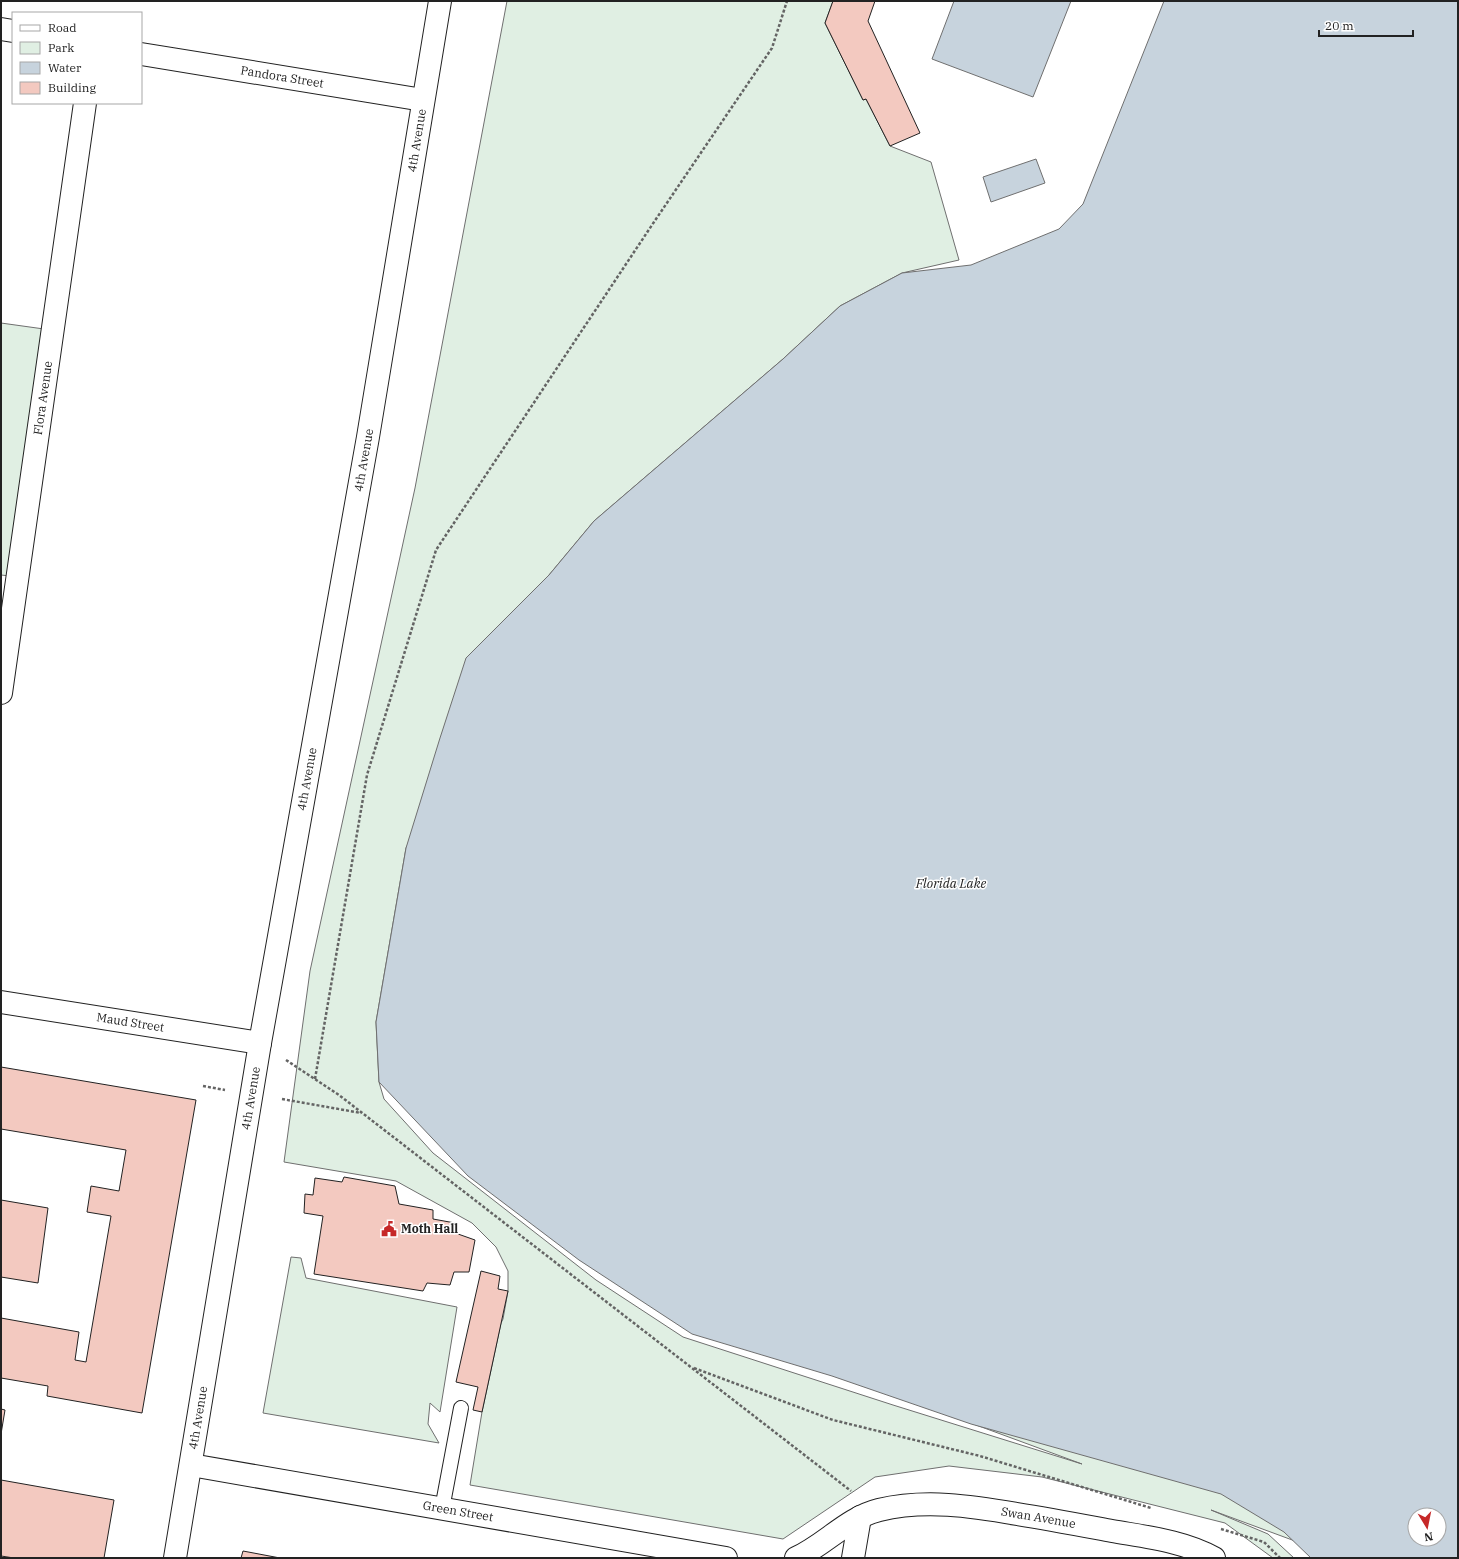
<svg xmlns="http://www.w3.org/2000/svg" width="1459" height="1559" viewBox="0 0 1459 1559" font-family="'IBM Plex Serif',serif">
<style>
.green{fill:#e0efe3;stroke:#6f6f6f}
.water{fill:#c7d3dd;stroke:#6f6f6f;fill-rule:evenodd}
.building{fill:#f3c9c0;stroke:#222}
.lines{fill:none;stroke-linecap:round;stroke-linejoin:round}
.lane-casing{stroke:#222;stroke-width:16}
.street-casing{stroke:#222;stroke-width:24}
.path{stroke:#646464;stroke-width:2.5;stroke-dasharray:3 2;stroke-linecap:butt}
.lane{stroke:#fff;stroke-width:14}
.street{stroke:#fff;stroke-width:22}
.labels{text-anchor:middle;stroke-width:3;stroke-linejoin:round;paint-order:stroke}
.street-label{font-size:12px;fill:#222;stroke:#fff}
.poi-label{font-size:12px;font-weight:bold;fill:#222;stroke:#fff;text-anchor:start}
.water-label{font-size:13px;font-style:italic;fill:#222;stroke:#fff}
</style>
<rect width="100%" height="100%" fill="#fff"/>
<g class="green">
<polygon points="507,1 833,1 825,23 863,100 866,99 890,146 931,162 959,260 902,273 840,306 783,359 594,521 549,575 406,848 376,1022 379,1082 384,1099 433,1153 596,1280 683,1337 893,1405 1082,1464 691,1320 385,1022 1341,1558 1211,1510 1268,1534 1294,1558 1273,1558 1225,1523 1042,1477 949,1466 875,1477 783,1539 470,1485 482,1412 501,1323 503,1319 508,1291 508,1271 496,1247 472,1223 396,1181 284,1162 310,971 415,488"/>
<polygon points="1,323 44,329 10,576 1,575"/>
<polygon points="291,1257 301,1258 306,1278 457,1307 440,1412 430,1403 428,1424 439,1443 263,1413"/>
</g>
<g class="water">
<polygon points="954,1 1071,1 1033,97 932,59"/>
<path d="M1164,1H1458V1558H1311L1284,1532L1221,1494L971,1424L832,1376L692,1334L579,1260L468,1176L379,1082L376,1022L406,848L440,738L466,658L549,575L594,521L783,359L840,306L902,273L971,265L1059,229L1083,204ZM1415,1515H1439V1539H1415Z"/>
<polygon points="1036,159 1045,183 991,202 983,177"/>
</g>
<g class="building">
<polygon points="833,1 875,1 868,21 920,133 890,146 866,99 863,100 825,23"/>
<polygon points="1,1067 196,1100 142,1413 47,1396 48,1386 1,1378 1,1318 79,1332 75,1360 86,1362 111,1216 87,1212 91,1186 119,1191 126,1150 1,1129"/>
<polygon points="344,1177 395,1186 399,1204 433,1210 433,1219 455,1223 458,1234 475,1240 469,1272 454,1272 450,1285 427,1283 423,1291 314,1274 323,1216 304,1213 305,1194 313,1195 315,1178 342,1182"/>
<polygon points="1,1200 48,1208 38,1283 1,1277"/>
<polygon points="481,1271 500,1276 498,1289 508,1291 482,1412 473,1410 478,1387 456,1382"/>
<polygon points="1,1409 5,1410 1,1434"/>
<polygon points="1,1480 114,1500 104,1558 14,1558 1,1556"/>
<polygon points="243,1551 280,1558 241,1558"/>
</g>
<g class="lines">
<defs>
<polyline id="lane" points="442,1509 461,1408"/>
<g id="street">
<polyline points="1,29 13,31"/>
<path id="s1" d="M141,54L423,100"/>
<path id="s2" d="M1,693L85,103"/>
<path id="s3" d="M1,1002L260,1043"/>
<path id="s4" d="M191,1465L726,1558"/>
<path id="s5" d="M175,1558L260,1043L368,437L440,1"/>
<path id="s6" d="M796,1558C825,1545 847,1518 879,1510C925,1499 971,1506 1017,1514C1049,1519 1080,1525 1112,1531C1146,1537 1184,1541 1214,1558"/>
<polyline points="853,1558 860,1517"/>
</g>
</defs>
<use href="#lane" class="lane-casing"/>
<use href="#street" class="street-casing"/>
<g class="path">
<polyline points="286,1060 339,1095 851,1491"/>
<polyline points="315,1079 367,775 436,550 654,222 772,48 787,1"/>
<polyline points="203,1086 225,1090"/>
<polyline points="282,1099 361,1113"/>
<polyline points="694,1368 833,1420 980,1456 1151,1508"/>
<polyline points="1221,1529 1264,1542 1280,1558"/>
</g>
<use href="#lane" class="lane"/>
<use href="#street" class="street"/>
</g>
<defs>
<symbol id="civic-bare" viewBox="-9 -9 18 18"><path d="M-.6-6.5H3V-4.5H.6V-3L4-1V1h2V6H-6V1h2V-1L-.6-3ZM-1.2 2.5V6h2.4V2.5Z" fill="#c62828" stroke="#fff" stroke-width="2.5" paint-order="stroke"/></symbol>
</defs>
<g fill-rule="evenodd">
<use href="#civic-bare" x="378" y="1218" width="22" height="22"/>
</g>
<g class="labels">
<g class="street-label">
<text dy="4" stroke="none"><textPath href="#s1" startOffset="143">Pandora Street</textPath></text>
<text dy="4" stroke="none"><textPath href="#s5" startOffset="1438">4th Avenue</textPath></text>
<text dy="4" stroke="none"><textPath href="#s2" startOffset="298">Flora Avenue</textPath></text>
<text dy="4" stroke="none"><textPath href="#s5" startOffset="1114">4th Avenue</textPath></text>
<text dy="4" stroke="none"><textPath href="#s5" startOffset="790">4th Avenue</textPath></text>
<text dy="4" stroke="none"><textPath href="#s3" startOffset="131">Maud Street</textPath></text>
<text dy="4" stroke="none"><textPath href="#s5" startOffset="466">4th Avenue</textPath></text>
<text dy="4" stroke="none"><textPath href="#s5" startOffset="142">4th Avenue</textPath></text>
<text dy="4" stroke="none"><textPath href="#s4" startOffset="271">Green Street</textPath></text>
<text dy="4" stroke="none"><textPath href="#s6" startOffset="257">Swan Avenue</textPath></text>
</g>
<g class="poi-label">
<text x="401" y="1233">Moth Hall</text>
</g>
<g class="water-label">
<text x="951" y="888">Florida Lake</text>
</g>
</g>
<rect width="1459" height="1559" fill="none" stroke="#222222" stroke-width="4"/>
<rect x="12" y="12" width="130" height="92" fill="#ffffff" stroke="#a7a7a7"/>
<rect x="20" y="25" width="20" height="6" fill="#ffffff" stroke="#a7a7a7"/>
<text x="48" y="32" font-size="12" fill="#222222">Road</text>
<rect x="20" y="42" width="20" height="12" fill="#e0efe3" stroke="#a7a7a7"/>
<text x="48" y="52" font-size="12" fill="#222222">Park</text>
<rect x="20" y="62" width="20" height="12" fill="#c7d3dd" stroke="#a7a7a7"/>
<text x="48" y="72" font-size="12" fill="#222222">Water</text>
<rect x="20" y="82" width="20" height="12" fill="#f3c9c0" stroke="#a7a7a7"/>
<text x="48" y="92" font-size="12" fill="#222222">Building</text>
<g transform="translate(1427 1527) rotate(170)"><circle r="19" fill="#ffffff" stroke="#a7a7a7"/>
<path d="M0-3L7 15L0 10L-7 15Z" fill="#c62828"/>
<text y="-6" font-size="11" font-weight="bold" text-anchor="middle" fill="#222222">N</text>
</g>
<path d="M1319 30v6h94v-6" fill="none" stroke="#222222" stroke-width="2"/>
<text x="1325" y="30" font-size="12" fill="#222222" stroke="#ffffff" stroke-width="3" paint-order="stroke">20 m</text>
</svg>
